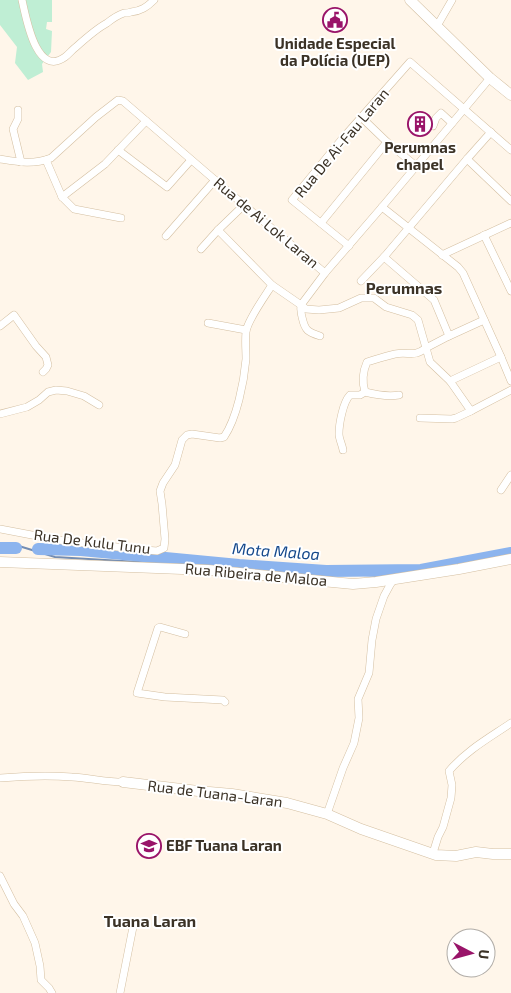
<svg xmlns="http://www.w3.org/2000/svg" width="511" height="993" viewBox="0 0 511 993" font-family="'Exo 2',sans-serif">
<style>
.green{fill:#bfeed4}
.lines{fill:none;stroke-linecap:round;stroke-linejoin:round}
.stream{stroke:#748db2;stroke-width:2}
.river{stroke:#8cb4ee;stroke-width:12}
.street-casing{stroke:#d4bfa1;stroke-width:8}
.secondary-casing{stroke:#d4bfa1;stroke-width:11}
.street{stroke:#fff;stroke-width:7}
.secondary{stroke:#fff;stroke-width:10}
.labels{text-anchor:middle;stroke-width:4;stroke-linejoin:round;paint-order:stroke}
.poi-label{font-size:15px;font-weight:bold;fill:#3b3226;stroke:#fff}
.street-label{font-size:15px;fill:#3b3226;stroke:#fff}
.neighbourhood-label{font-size:16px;font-weight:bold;fill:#3b3226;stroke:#fff}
.water-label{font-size:16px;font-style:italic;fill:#15498c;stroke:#fff}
</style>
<rect width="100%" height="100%" fill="#fff6ea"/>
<polygon class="green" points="0,0 52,0 52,22 47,22 46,29 52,31 51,52 42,64 43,72 28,80 15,63 17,47 0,25"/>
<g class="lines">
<g class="stream">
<polyline points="0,544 9,543 55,557 155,563"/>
<polyline points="235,568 382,576"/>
</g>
<g class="river">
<polyline points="0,548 16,548"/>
<polyline points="38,549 81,550 239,565 326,571 421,570 511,553"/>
</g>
<defs>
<g id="street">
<path d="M22,0C26,17 36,78 65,57C69,54 72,50 76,47C86,38 96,29 107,23C112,19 118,15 124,13C126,13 129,13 131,12C141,11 147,7 154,0"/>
<polyline points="437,26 452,0"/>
<polyline points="18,110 18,119 13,129 21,162"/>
<polyline points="361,117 387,142 416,166"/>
<polyline points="433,126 436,118 441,113 452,123"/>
<polyline points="118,150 167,187 191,160"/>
<path d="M0,159C18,162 33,165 51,158L96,117L118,100L123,101L244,205L325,273"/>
<polyline points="467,159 511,201"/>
<polyline points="46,160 62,197 105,164 146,121"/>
<polyline points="62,197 74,209 121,218"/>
<polyline points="244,205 218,230 272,285 301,305 325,273 382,207 490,78"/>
<polyline points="382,207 458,267 463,273 501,357 511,381"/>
<polyline points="321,223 387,142"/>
<polyline points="484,235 511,291"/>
<polyline points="166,236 215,180"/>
<polyline points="349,246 292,200 342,139 410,62 511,150"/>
<polyline points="201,249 218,230"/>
<polyline points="442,255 511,223"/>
<polyline points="361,281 384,257"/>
<path d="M301,305L306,309L319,310L339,308L361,298H374L386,307L412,315L418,320L426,348C413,358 409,351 395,354C386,356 377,359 367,362C363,371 362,382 365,392C377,395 388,397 399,395"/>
<path d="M301,305C300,310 301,312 302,317C305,331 308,332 320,336"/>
<polyline points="484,320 449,336 434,300 384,257 467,159 491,132"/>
<polyline points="208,323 246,330"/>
<polyline points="0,326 14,315 36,346 46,357 48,365 46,369 43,372"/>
<polyline points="449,336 426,348 430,362 450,381 471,411 511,390"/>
<polyline points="450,381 501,357"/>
<polyline points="0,414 27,407 39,400 48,392 56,390 67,391 84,396 99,405"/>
<polyline points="420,418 452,419 456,418 471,411"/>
<path d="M343,450C342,444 339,439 339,434C339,424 343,402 350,395H360L365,392"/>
<polyline points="501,490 511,475"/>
<path d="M0,529L58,540L134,549L157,551L164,548L165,539L162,504L160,491L163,483L175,465L182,440L187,435L192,434L220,438L224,437C237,418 244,382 246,359C246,350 245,341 246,332C247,321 265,296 272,285"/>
<polyline points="185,634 160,627 158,628 137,693 165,697 223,700 225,702"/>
<path d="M0,778C24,776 48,775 72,777C89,778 106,782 123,782"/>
<polyline points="327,814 343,768 354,743 359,718 358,699 369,673 372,640 376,619 384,596 390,585 394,579"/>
<path d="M433,853L438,837L443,827L451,798L452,785L449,771C467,750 489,738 511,723"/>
<polyline points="0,876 14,904 23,916 35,943 40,966 41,980 49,988 52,993"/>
<polyline points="120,993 134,922"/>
</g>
<g id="secondary">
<polyline points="410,0 490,78 511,95"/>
<polyline points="0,562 208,570 353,584 376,582 459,569 511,559"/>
<polyline points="123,782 198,791 232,794 287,803 327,814 361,829 436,855 456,856 476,852 493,854 511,854"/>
</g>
</defs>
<use href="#street" class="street-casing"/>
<use href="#secondary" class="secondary-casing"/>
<use href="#street" class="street"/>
<use href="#secondary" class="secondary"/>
</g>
<defs>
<symbol id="civic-ring" viewBox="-11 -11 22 22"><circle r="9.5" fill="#fff" stroke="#991469" stroke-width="1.5"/><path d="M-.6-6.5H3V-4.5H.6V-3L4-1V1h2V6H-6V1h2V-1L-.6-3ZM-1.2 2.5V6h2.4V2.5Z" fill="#991469"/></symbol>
<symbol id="building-ring" viewBox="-11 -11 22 22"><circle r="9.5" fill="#fff" stroke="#991469" stroke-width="1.5"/><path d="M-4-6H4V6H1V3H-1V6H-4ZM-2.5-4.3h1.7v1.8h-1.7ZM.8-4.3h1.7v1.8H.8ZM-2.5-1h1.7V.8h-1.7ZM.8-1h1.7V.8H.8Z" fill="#991469"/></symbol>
<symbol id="school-ring" viewBox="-11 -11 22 22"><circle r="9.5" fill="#fff" stroke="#991469" stroke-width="1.5"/><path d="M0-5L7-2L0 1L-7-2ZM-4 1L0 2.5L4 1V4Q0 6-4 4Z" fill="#991469"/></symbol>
</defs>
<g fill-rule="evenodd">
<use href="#civic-ring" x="321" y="6" width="28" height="28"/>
<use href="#building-ring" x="406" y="110" width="28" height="28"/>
<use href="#school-ring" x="135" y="832" width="28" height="28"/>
</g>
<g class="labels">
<g class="poi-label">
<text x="335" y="49">Unidade Especial<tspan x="335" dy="17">da Polícia (UEP)</tspan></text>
<text x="420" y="153">Perumnas<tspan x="420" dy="17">chapel</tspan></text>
<text x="166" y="851" text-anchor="start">EBF Tuana Laran</text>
</g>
<g class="street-label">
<text transform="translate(342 143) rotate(-50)" y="5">Rua De Ai-Fau Laran</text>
<text transform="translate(266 223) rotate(40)" y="5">Rua de Ai Lok Laran</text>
<text transform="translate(92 542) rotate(7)" y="5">Rua De Kulu Tunu</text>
<text transform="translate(256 575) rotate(5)" y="5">Rua Ribeira de Maloa</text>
<text transform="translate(215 794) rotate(7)" y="5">Rua de Tuana-Laran</text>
</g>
<g class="neighbourhood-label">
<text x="404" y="294">Perumnas</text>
<text x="150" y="927">Tuana Laran</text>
</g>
<g class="water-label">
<text transform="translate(276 551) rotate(4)" y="6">Mota Maloa</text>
</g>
</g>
<g transform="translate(471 953) rotate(96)"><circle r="24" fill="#ffffff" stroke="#b1ada8"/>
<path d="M0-4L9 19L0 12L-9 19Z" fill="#991469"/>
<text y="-8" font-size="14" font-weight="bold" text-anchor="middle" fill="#3b3226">U</text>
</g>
</svg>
